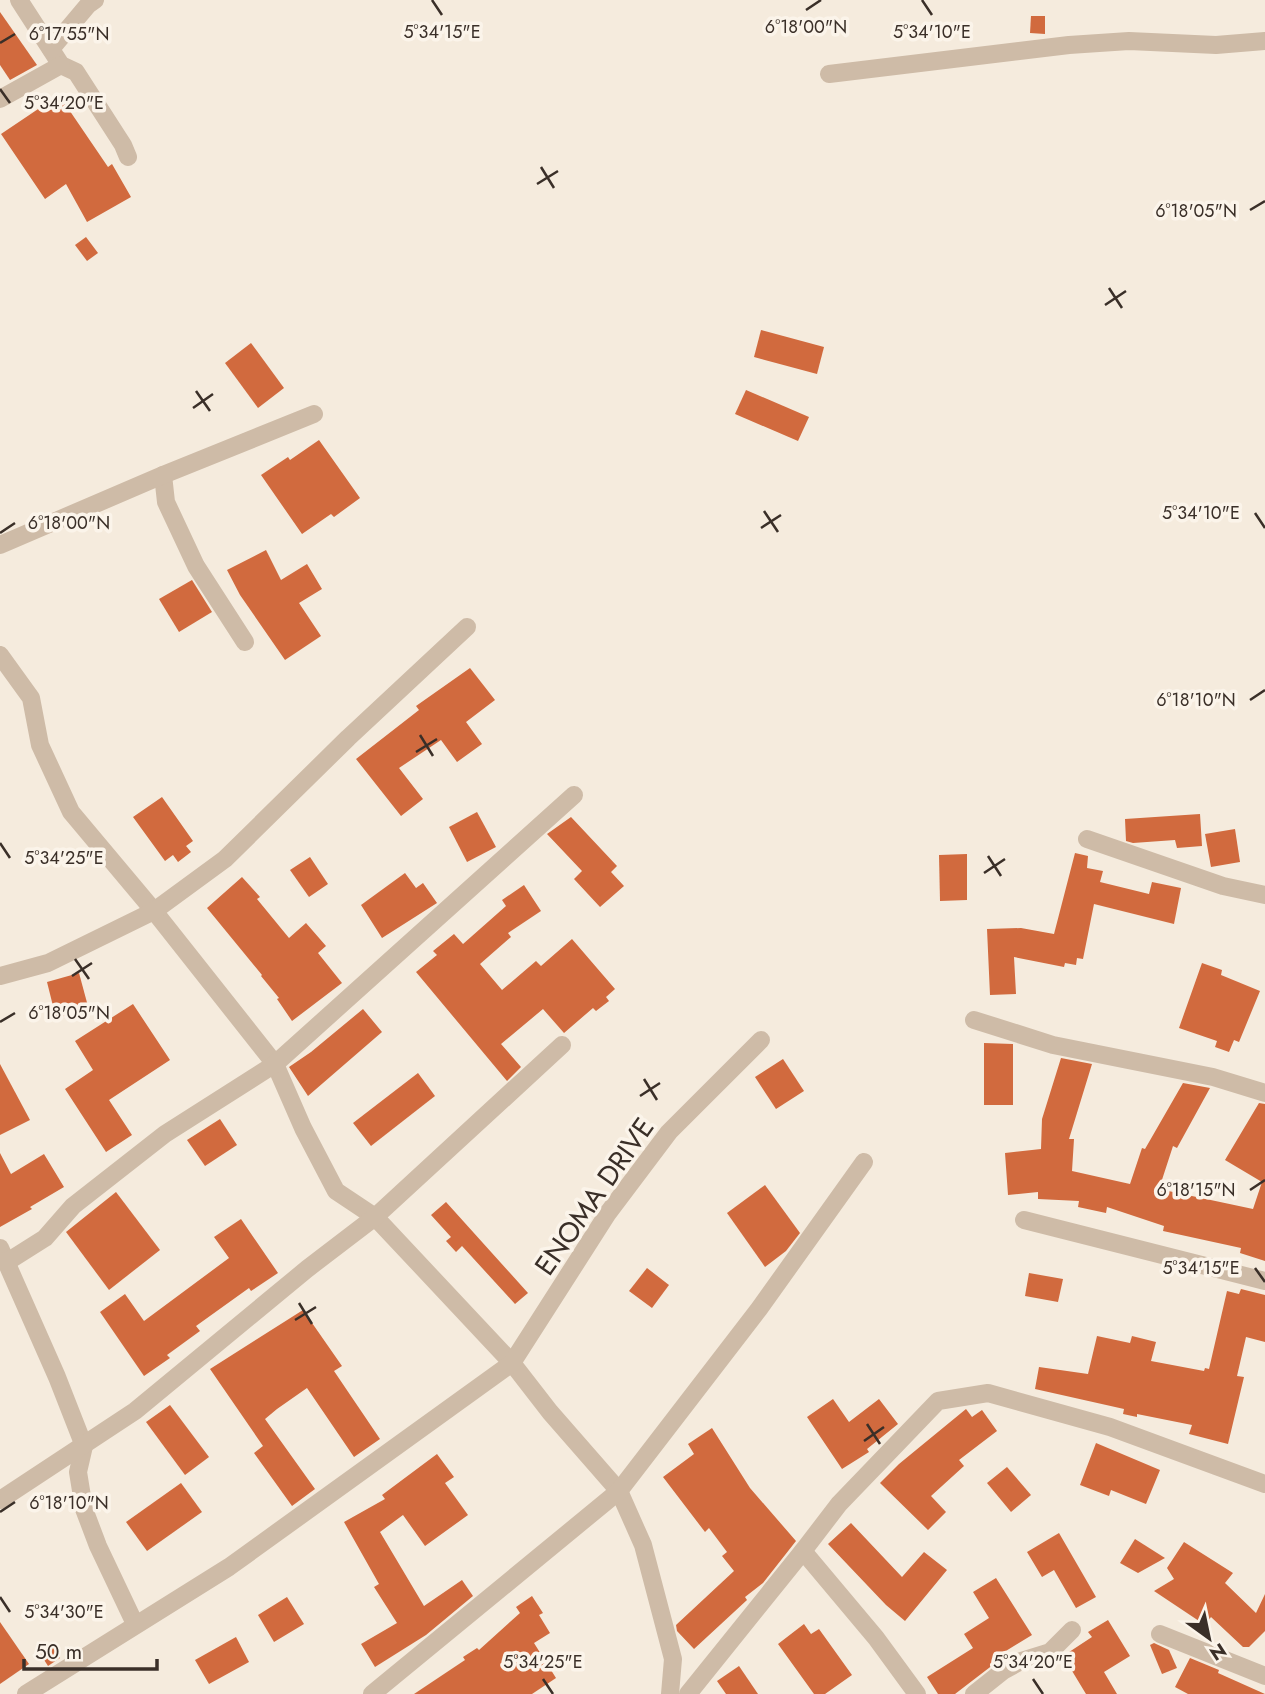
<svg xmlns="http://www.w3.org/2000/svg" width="1265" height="1694" viewBox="0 0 1265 1694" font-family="Jost,sans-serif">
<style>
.building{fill:#d16a3e}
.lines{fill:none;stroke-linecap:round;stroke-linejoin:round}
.minor{stroke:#cebba7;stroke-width:18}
.ticks{fill:none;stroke:#3a2f28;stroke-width:2.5}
.labels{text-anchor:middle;stroke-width:7;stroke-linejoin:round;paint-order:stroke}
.street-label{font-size:28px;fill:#3a2f28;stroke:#fbf4ea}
.ticks-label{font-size:18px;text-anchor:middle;fill:#3a2f28;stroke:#fbf4ea;stroke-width:7;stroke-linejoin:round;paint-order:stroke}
</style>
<rect width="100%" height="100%" fill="#f5ebdd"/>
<g class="building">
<polygon points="0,12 37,65 10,80 0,65"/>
<polygon points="1031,16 1045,16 1045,34 1030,33"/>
<polygon points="59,95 108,167 112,164 131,197 87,222 66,184 45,199 1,134"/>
<polygon points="86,237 98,253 87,261 75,245"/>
<polygon points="761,330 824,347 817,374 754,357"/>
<polygon points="251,343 284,388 258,408 225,363"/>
<polygon points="746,390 809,417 798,441 735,414"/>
<polygon points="319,440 360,498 334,517 331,514 302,534 261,475 288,457 290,460"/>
<polygon points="266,550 281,580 307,564 322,589 299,603 321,636 285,660 240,595 227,570"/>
<polygon points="192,580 212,612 179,632 159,599"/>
<polygon points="470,668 495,700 466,722 482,744 457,762 441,740 399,768 423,799 401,816 356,759 419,710 416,706"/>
<polygon points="162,797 193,841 186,846 191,852 178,862 173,855 165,861 133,817"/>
<polygon points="477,812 496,847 467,862 449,827"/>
<polygon points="1200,814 1202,846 1177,848 1175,840 1133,843 1126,841 1125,819"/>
<polygon points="571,817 617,866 611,872 624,886 600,907 574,879 582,871 547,834"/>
<polygon points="1235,829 1240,862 1211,867 1205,834"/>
<polygon points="1075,853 1088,856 1087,868 1103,871 1100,882 1149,894 1152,882 1181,888 1174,924 1094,904 1083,959 1077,958 1076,965 1065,963 1064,967 1014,957 1016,994 990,995 987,929 1021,928 1054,934"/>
<polygon points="967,854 967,900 940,901 939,855"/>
<polygon points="310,857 328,884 309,897 290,870"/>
<polygon points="405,873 416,888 423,883 437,903 382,938 361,905"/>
<polygon points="242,877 260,897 257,899 289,938 306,923 326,946 318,953 342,983 292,1021 277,999 279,998 261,976 262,975 207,908"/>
<polygon points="524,885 541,911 508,933 511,937 480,964 502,990 536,961 541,966 572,939 615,989 606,997 609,1001 596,1011 593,1008 564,1033 543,1009 501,1044 521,1067 507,1081 416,972 437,955 433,951 454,934 463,944 506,906 502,900"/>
<polygon points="1202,963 1222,970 1221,975 1260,991 1239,1042 1234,1040 1229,1052 1215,1047 1217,1041 1179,1028"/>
<polygon points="79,973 89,1010 56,1018 47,982"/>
<polygon points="133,1004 170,1060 109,1100 132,1135 106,1152 65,1089 93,1070 75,1041"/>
<polygon points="363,1009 382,1032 308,1096 289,1067 311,1052"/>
<polygon points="984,1043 1013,1044 1013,1105 984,1105"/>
<polygon points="1061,1058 1092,1064 1069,1139 1074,1139 1072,1171 1130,1184 1142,1148 1145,1149 1183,1083 1210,1088 1177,1148 1173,1146 1159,1189 1253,1209 1262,1182 1225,1160 1259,1103 1265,1104 1265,1261 1240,1253 1241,1248 1163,1231 1164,1226 1107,1207 1106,1213 1078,1207 1079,1201 1038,1199 1038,1192 1008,1195 1005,1153 1041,1149 1042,1119"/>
<polygon points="783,1059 804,1091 776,1109 755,1077"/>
<polygon points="0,1064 30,1120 0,1135"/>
<polygon points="418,1073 435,1096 371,1146 353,1123"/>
<polygon points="220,1119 237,1145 205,1166 187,1140"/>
<polygon points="0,1153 11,1174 44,1154 64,1187 30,1207 32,1209 0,1227"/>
<polygon points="765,1185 800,1233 786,1251 765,1267 727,1213"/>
<polygon points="116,1192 160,1250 109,1290 66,1232"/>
<polygon points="446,1202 528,1293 515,1304 462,1246 456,1252 446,1241 451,1237 431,1215"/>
<polygon points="241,1219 278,1273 251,1291 249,1288 196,1326 200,1331 167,1355 170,1358 144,1376 100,1312 125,1294 144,1321 229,1258 214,1237"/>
<polygon points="647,1268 669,1285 652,1308 629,1291"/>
<polygon points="1029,1273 1063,1279 1058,1302 1025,1296"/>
<polygon points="1241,1289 1265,1295 1265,1342 1246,1337 1237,1376 1244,1377 1228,1444 1189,1434 1192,1425 1137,1414 1137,1417 1123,1414 1124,1409 1035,1389 1039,1367 1088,1374 1097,1336 1130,1343 1132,1336 1156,1342 1151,1361 1204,1371 1205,1368 1209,1369 1227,1291 1239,1294"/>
<polygon points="303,1310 342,1366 334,1371 380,1439 354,1457 307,1388 277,1409 265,1419 315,1489 292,1506 254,1453 263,1446 210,1369"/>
<polygon points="833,1399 849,1422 879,1399 898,1424 867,1449 869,1452 842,1469 807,1417"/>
<polygon points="170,1405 209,1457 185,1475 146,1422"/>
<polygon points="966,1409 972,1417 982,1410 997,1431 959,1460 964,1466 931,1496 946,1512 928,1530 880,1483 899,1464"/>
<polygon points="712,1428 750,1488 796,1541 763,1583 745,1597 747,1600 694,1649 677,1631 676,1625 734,1571 722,1556 727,1552 709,1528 705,1532 663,1477 694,1454 688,1444"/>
<polygon points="1096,1443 1160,1470 1146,1504 1111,1490 1109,1496 1080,1485"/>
<polygon points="437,1454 454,1477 445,1483 468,1515 425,1546 403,1515 380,1532 424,1606 462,1580 473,1596 426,1635 375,1667 361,1644 397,1623 374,1587 379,1584 344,1522 385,1499 382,1495"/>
<polygon points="1007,1467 1031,1495 1011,1512 987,1483"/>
<polygon points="181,1483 202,1512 147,1551 126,1522"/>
<polygon points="851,1523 902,1577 924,1552 947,1570 905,1621 886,1605 828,1544"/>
<polygon points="1059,1533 1096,1597 1076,1608 1054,1570 1042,1577 1027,1552"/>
<polygon points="1135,1539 1165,1558 1138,1573 1120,1563"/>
<polygon points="1184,1542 1233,1573 1225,1583 1256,1613 1265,1594 1265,1631 1249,1647 1243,1647 1211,1617 1205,1625 1154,1591 1174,1579 1167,1568"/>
<polygon points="996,1578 1032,1635 996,1657 998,1661 955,1694 938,1694 927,1677 973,1648 964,1634 989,1618 973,1592"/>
<polygon points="532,1596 543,1613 539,1615 550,1633 534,1643 556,1678 532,1694 414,1694 465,1660 463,1657 477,1648 479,1650 520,1613 516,1607"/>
<polygon points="287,1597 304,1624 274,1642 258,1615"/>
<polygon points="1108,1620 1130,1656 1104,1672 1117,1694 1086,1694 1063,1656 1092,1637 1088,1632"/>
<polygon points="0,1622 29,1664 0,1684"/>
<polygon points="804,1624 811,1634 819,1629 852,1675 825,1694 814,1694 778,1644"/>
<polygon points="236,1637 249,1662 209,1684 195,1660"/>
<polygon points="1154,1643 1169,1650 1177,1668 1162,1674 1150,1645"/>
<polygon points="53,1647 60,1658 48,1666 41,1655"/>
<polygon points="1190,1658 1219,1670 1218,1673 1265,1694 1188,1694 1175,1687"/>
<polygon points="739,1666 758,1694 726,1694 717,1681"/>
</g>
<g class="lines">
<g class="minor">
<polyline points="19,0 61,65 76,72 123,145 128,157"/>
<polyline points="51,49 88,5 95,0"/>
<polyline points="829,74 1069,45 1129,41 1216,45 1265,41"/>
<polyline points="0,99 61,65"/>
<polyline points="163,475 166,502 196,566 245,642"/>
<polyline points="0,545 163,475 314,414"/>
<polyline points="0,655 31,698 40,745 71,812 154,911 275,1064 303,1128 336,1191 375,1217 512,1363 550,1412 619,1491 643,1545 673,1659 670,1694"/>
<polyline points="1087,839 1223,886 1265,895"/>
<polyline points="0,976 48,963 154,911 225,859 348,738 467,627"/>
<polyline points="974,1020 1053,1045 1213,1077 1265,1093"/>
<polyline points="1024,1220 1265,1281"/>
<polyline points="0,1248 57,1377 84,1446 78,1472 84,1509 98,1546 135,1624"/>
<polyline points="0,1261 7,1262 45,1238 73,1206 165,1134 275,1064 574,795"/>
<polyline points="0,1500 135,1411 307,1269 375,1217 562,1045"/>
<polyline points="803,1551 876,1638 917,1694"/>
<polyline points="1160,1634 1265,1676"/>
<polyline points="26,1694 229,1567 512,1363 608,1213 669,1132 761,1040"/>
<polyline points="372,1694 619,1491 759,1309 864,1162"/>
<polyline points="688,1694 803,1551 839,1504 938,1401 988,1393 1110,1427 1265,1484"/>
<polyline points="974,1694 1003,1671 1021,1661 1050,1652 1072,1630"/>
</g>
</g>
<path class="ticks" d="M432,0L442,15M922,0L932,15M806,10L821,0M0,43L15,34M0,89L10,103M541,167L554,188M537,184L558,171M1250,210L1265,201M1109,288L1122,308M1105,305L1126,291M196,391L210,411M193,408L213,394M764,511L778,532M1255,513L1265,528M761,528L781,515M0,533L15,523M1250,700L1265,690M420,735L433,756M416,752L437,739M0,843L10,858M988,856L1001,876M984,873L1005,859M75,959L89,979M72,976L92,963M0,1022L15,1013M644,1079L657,1100M640,1096L660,1083M1250,1190L1265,1180M1255,1268L1265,1282M299,1303L312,1324M295,1320L316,1307M867,1424L880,1444M864,1441L884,1427M0,1512L15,1502M0,1597L10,1612M543,1679L553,1694M1033,1679L1043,1694"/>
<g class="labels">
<g class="street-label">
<text transform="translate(594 1196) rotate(-55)" y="10">ENOMA DRIVE</text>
</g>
</g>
<g class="ticks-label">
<text x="806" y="33">6°18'00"N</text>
<text x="442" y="38">5°34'15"E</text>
<text x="932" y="38">5°34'10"E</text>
<text x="69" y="40">6°17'55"N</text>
<text x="64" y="109">5°34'20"E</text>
<text x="1196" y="217">6°18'05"N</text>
<text x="1201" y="519">5°34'10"E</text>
<text x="69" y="529">6°18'00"N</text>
<text x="1196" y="706">6°18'10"N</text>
<text x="64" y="864">5°34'25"E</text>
<text x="69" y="1019">6°18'05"N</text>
<text x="1196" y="1196">6°18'15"N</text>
<text x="1201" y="1274">5°34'15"E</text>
<text x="69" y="1509">6°18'10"N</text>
<text x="64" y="1618">5°34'30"E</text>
<text x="543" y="1668">5°34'25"E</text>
<text x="1033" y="1668">5°34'20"E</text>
</g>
<g transform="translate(1209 1638) rotate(147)" stroke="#fbf4ea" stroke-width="5" paint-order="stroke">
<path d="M0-5L12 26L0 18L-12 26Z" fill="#3a2f28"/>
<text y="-10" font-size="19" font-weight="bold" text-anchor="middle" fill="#3a2f28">N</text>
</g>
<path d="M24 1659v10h133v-10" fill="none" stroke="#3a2f28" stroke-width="3.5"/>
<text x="35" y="1659" font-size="21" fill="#3a2f28" stroke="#fbf4ea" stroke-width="5" paint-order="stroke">50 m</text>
</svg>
